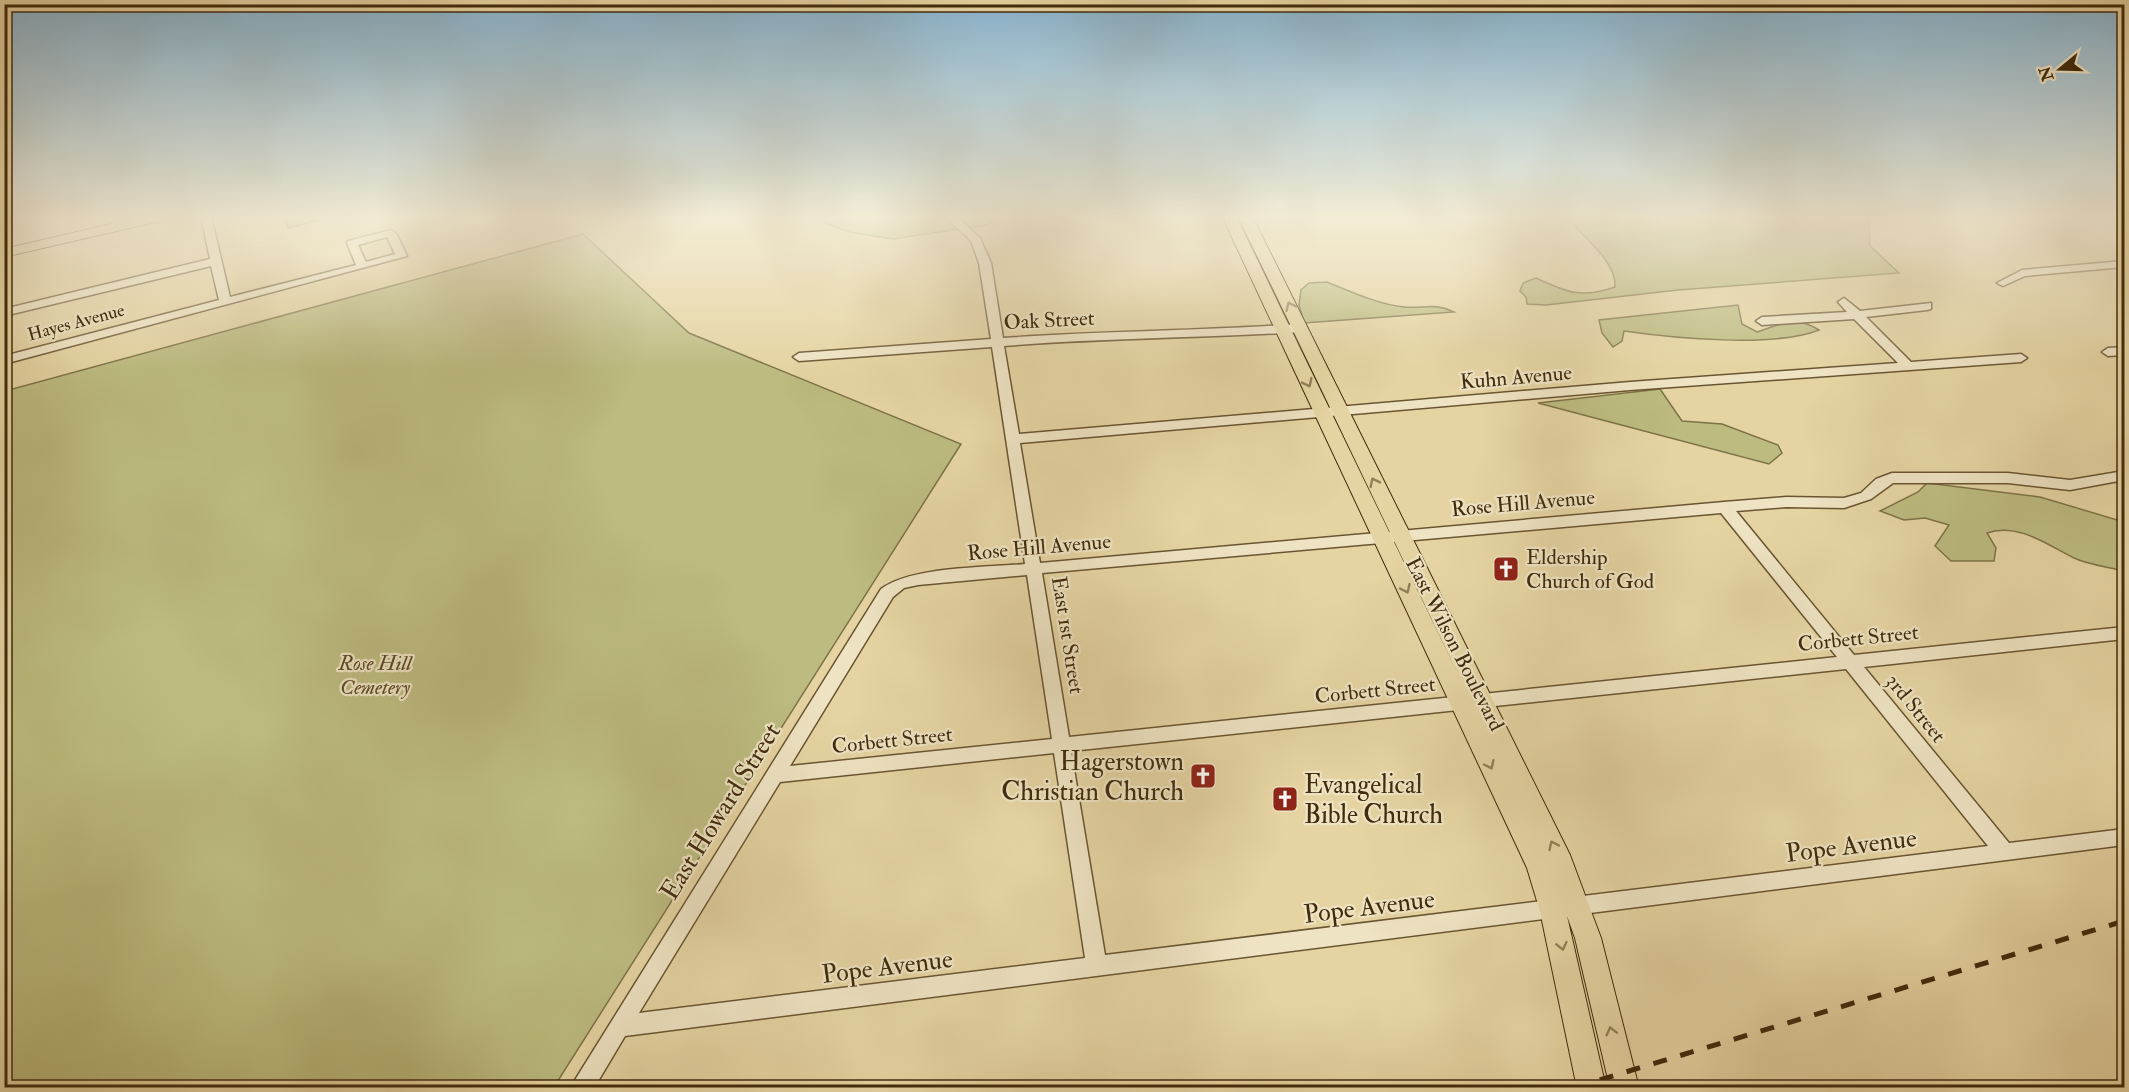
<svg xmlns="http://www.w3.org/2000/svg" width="2129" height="1092" viewBox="0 0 2129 1092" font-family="'IM FELL Double Pica',serif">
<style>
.green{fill:#bcbb80;stroke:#7e7346;stroke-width:1.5}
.building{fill:#d3a079;stroke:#412b0d;stroke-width:1.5}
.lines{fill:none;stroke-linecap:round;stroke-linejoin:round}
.minor-casing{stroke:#6a5532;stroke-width:3}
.major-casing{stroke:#412b0d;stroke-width:2}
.minor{fill:#eee3c3;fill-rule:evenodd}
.major{fill:#e5d4a2;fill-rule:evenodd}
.rail{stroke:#412b0d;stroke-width:5;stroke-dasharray:14 14;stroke-linecap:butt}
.oneway{stroke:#938058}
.labels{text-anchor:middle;stroke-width:4.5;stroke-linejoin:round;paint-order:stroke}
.far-street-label{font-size:18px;fill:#412b0d;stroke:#eee3c3}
.street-label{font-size:21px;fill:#412b0d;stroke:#eee3c3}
.poi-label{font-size:21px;fill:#412b0d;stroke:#eee3c3;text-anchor:start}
.park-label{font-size:21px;font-style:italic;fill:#5a4824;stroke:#eee3c3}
.near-poi-label{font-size:26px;fill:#412b0d;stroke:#eee3c3;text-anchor:end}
.near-street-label{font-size:26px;fill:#412b0d;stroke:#eee3c3}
</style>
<rect width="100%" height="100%" fill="#e5d4a2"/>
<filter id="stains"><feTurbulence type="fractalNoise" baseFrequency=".00333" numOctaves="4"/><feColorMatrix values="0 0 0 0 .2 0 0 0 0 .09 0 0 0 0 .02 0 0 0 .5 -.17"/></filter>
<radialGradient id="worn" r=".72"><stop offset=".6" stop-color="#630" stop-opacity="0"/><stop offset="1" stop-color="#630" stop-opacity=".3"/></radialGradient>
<g class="green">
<polygon points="806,216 1000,216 998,220 986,225 893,239 849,232"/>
<path d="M1565,216H1868L1870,246L1899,273L1678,290L1546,305L1527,304L1526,297L1520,291L1523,283L1536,278C1566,292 1581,299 1615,287C1617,261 1581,235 1565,216Z"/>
<polygon points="583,234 689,333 961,444 554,1087 5,1087 5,391"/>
<path d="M1327,282C1352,292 1377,304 1404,307C1424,309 1434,302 1454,312L1304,323L1299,305L1301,290L1309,283Z"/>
<path d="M1738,305L1742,324L1757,332C1781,324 1796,315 1819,330C1774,348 1673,338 1624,331L1622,341L1613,347L1602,333L1599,320Z"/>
<polygon points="1660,389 1682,421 1722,424 1778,445 1782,453 1769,464 1538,403"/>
<path d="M1927,483L2040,497L2124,522V571C2109,567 2089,565 2074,558C2048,545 2017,522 1987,533L1996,548L1994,561H1951L1935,546L1949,525L1925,518L1904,520L1880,511L1918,492Z"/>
</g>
<polygon class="building" points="284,216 319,216 320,220 288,228"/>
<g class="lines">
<defs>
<g id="minor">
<path d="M201,216H211L230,297L356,265L347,243L348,241L391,230L396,233L407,256L4,364V356L219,300L211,266L4,316V309L210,259ZM387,237L395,254L366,262L358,245Z"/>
<path d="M945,216H956L980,238L991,263L1003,338C1102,331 1202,331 1301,324L1307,328L1301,332C1202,338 1103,338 1004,346L1019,434L1630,382L1898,363L1854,319L1762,325L1756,321L1762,317L1847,312L1838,302L1844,298L1860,311L1931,303V309L1927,310L1866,317L1911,362L2021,354L2027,358L2021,362L1630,390L1020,443L1040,563L1724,502L1786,497L1844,498L1861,493L1876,479L1892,473H2008L2070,480L2124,471V480L2070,490L2008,483H1893L1871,499L1844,508L1786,507L1736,511L1854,655L2124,627V639L1864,667L2009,843L2124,829V845L625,1036L594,1088H570L881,589C913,566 985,568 1025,564L992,347L799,361L793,357L799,353L991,339L979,263L971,241ZM1721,513L1837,657L1069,737L1042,573ZM1027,575L1052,739L790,766L893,597L904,588L918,585ZM1846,669L1988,846L1105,955L1071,751ZM1054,753L1085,958L639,1013L780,782Z"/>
<polygon points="2124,261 2124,267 2025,276 2003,286 1997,283 2022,270"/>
<polygon points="2124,347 2124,355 2108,356 2102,352 2108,348"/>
</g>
<g id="major">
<polygon points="145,216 171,216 164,220 4,257 4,249"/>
<polygon points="1222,216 1236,216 1458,674 1238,216 1252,216 1570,855 1601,938 1639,1088 1610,1088 1575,938 1567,916 1606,1088 1577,1088 1540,911 1527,868"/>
</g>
</defs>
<use href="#minor" class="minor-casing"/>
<use href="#major" class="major-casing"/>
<use href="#minor" class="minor"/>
<use href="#major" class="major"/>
<polyline class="rail" points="1573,1088 2124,921"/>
</g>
<defs><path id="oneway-chevron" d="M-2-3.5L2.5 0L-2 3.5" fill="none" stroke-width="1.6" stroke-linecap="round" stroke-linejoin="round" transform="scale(1.5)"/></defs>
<g class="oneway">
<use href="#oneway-chevron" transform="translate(1290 306) rotate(-116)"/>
<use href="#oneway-chevron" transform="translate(1308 383) rotate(64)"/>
<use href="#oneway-chevron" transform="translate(1374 482) rotate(-116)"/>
<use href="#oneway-chevron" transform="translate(1406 589) rotate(65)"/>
<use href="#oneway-chevron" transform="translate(1490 765) rotate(65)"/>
<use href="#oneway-chevron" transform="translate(1553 845) rotate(-115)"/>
<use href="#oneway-chevron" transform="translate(1562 946) rotate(77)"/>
<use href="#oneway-chevron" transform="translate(1611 1031) rotate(-104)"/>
</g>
<linearGradient id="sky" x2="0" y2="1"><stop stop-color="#88b5d1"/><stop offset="0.59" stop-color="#f3ecd5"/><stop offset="1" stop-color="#f3ecd5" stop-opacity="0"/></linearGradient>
<rect width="2129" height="369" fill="url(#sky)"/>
<defs>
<symbol id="church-square" viewBox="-11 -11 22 22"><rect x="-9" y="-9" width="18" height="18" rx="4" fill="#8f2418" stroke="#eee3c3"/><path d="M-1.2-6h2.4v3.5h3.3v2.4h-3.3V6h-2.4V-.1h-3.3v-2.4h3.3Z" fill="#fff"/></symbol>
</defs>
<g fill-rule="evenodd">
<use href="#church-square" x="1491" y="554" width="30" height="30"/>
<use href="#church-square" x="1188" y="761" width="30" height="30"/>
<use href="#church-square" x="1270" y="784" width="30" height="30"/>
</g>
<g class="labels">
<g class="far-street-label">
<text transform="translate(76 322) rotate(-15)" y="6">Hayes Avenue</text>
</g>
<g class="street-label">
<text transform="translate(1049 320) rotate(-3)" y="7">Oak Street</text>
<text transform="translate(1516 377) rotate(-5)" y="7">Kuhn Avenue</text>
<text transform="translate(1523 503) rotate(-5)" y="7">Rose Hill Avenue</text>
<text transform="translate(1039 547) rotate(-5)" y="7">Rose Hill Avenue</text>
<text transform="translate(1068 635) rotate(81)" y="7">East 1st Street</text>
<text transform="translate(1858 638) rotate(-6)" y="7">Corbett Street</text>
<text transform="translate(1455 644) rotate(63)" y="7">East Wilson Boulevard</text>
<text transform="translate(1375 690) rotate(-6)" y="7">Corbett Street</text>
<text transform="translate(1916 708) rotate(51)" y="7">3rd Street</text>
<text transform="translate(892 740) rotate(-6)" y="7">Corbett Street</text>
</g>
<g class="poi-label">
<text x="1526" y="564">Eldership<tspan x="1526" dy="24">Church of God</tspan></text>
</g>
<g class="park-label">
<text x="375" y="670">Rose Hill<tspan x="375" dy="24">Cemetery</tspan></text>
</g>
<g class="near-poi-label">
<text x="1184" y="770">Hagerstown<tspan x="1184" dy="30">Christian Church</tspan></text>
<text x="1304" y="793" text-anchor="start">Evangelical<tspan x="1304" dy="30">Bible Church</tspan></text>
</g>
<g class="near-street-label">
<text transform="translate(720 811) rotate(-58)" y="9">East Howard Street</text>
<text transform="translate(1851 845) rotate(-7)" y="9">Pope Avenue</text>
<text transform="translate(1369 906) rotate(-7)" y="9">Pope Avenue</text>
<text transform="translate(887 966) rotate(-7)" y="9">Pope Avenue</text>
</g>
</g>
<rect width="2129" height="1092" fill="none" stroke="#e5d4a2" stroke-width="24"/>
<rect x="6" y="6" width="2117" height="1080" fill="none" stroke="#412b0d" stroke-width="3"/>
<rect x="12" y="12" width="2105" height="1068" fill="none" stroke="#412b0d" stroke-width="1.5"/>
<g transform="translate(2060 69) rotate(251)" stroke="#eee3c3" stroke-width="4.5" paint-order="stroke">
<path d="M0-4.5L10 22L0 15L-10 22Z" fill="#412b0d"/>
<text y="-9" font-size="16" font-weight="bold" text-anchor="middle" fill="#412b0d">N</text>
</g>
<rect width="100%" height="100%" filter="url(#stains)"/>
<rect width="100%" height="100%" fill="url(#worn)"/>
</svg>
